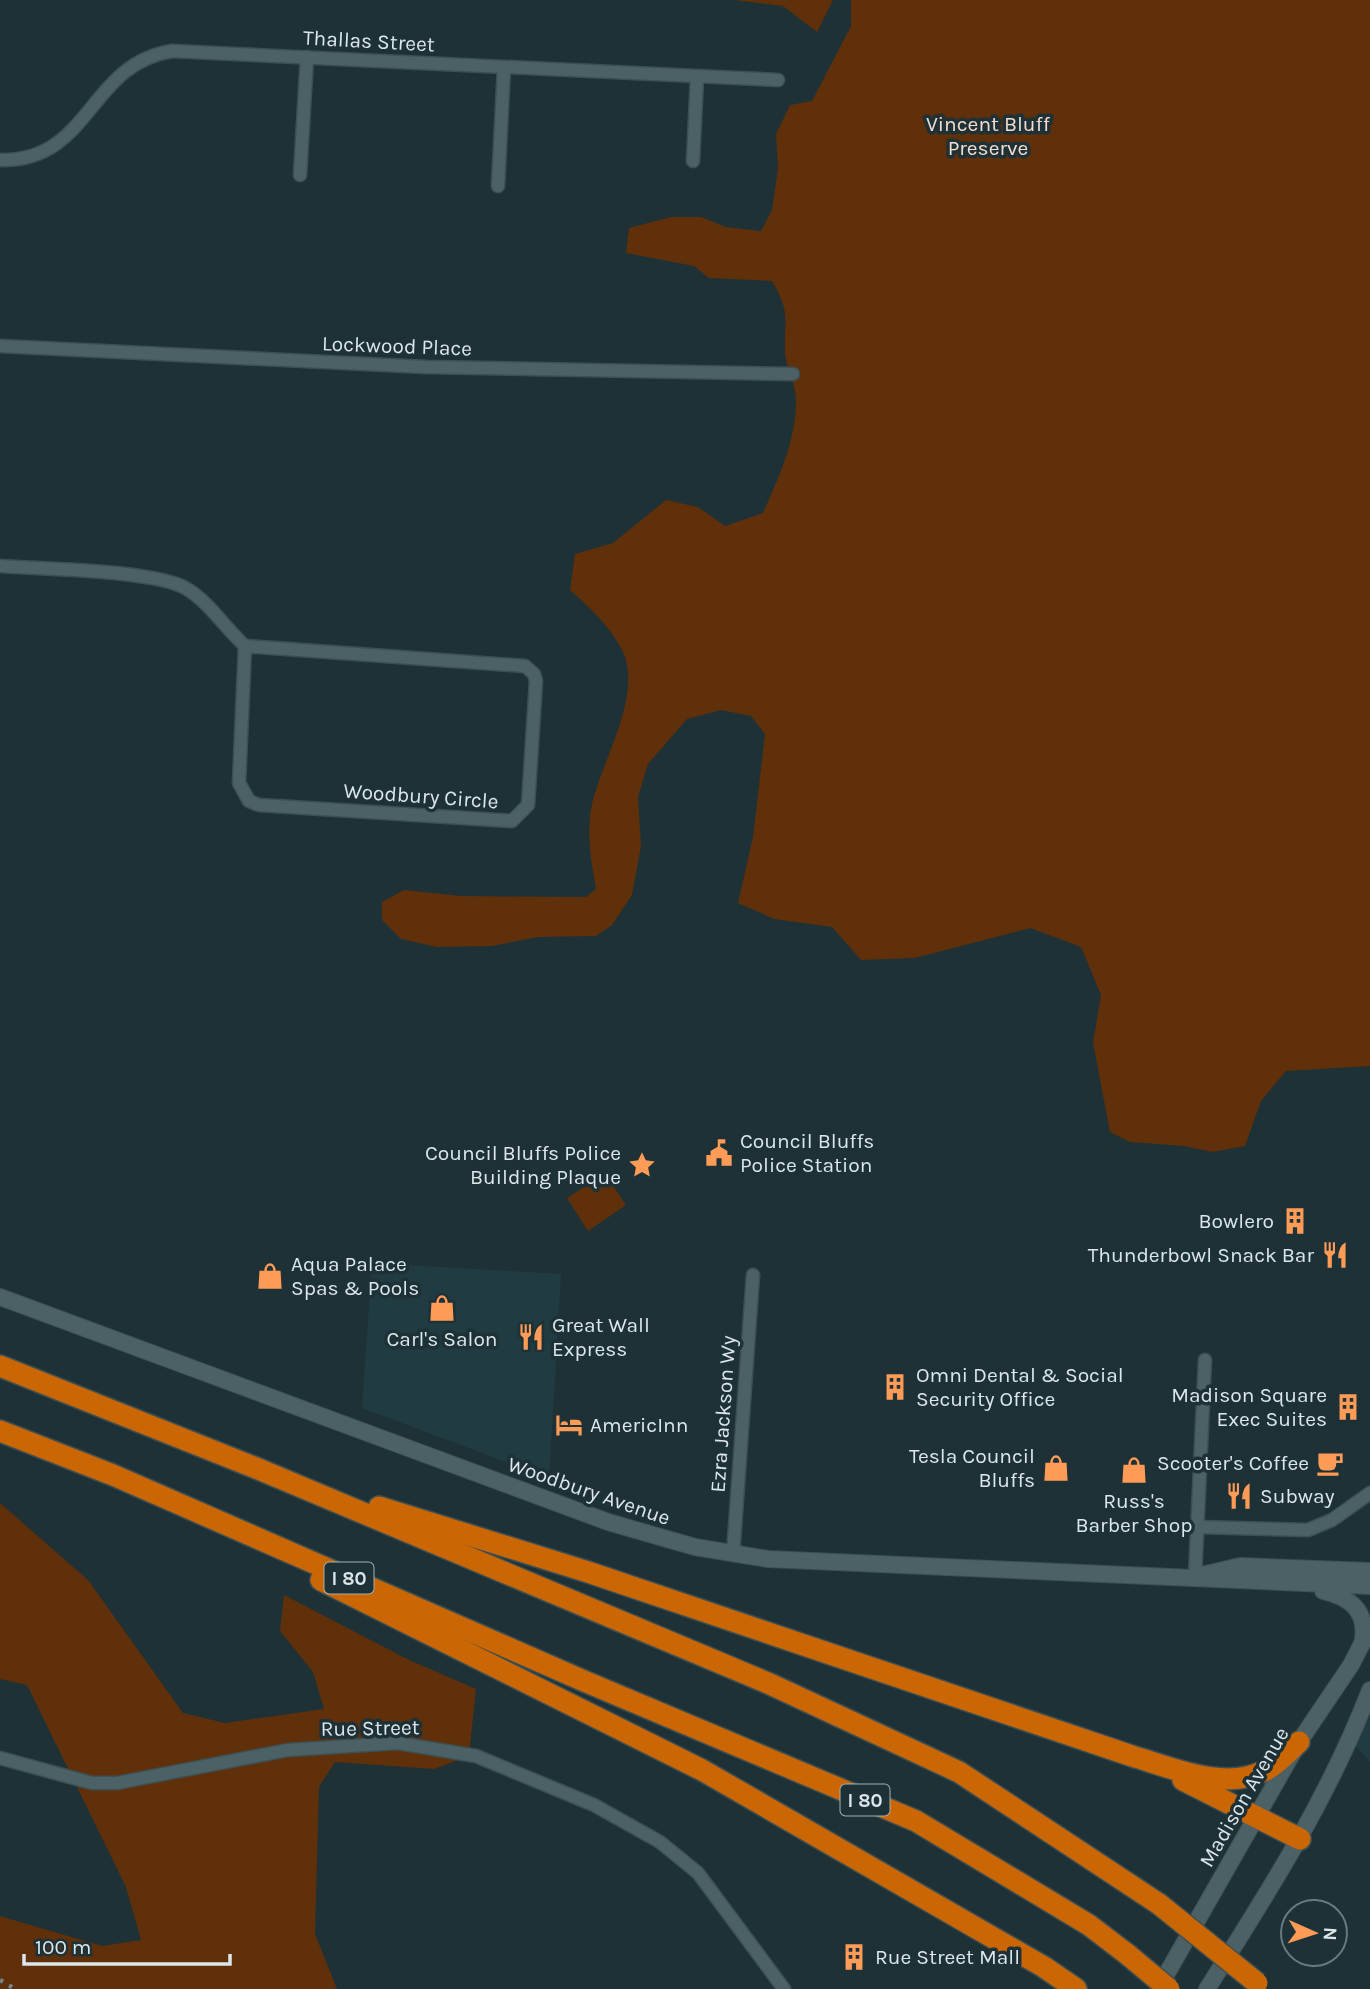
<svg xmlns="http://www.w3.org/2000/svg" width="1370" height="1989" viewBox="0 0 1370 1989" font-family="Karla,sans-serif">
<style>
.built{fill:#203c42}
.green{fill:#5f300a}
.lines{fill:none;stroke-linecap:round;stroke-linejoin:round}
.street-casing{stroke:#3d4f52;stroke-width:15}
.secondary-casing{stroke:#3d4f52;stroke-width:18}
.highway-casing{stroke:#3d4f52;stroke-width:24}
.street{stroke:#4c6166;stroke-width:12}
.secondary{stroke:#4c6166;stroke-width:16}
.highway{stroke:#ca6604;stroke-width:21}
.rail{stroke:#748488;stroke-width:4.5;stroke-dasharray:3.5 7;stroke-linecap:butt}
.highway-bridge-casing{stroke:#3d4f52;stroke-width:24;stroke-linecap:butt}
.highway-bridge{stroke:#ca6604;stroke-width:21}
.labels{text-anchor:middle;stroke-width:7;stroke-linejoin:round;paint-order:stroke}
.shield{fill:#1e3136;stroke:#a2b0b4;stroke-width:2}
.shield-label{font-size:19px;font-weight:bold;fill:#dbe7ea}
.street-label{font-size:21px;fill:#dbe7ea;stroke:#1e3136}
.park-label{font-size:21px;fill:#f4ddcf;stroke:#1e3136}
.poi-label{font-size:21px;fill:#dbe7ea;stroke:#1e3136;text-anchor:start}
</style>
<rect width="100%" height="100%" fill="#1e3136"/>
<g class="built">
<polygon points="372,1263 561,1274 549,1478 362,1408"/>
<polygon points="1370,1716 1370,1762 1354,1744"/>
</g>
<g class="green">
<polygon points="735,0 833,0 817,32 783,6"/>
<path d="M851,0H1370V1066L1286,1071L1261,1101L1245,1146L1212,1152L1184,1146L1130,1142L1110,1132L1093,1043L1101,995L1081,947L1030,928L915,958L861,960L832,927L774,919L738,903L753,837L765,734L751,716L721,710L687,719L648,764L638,797L641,846L632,895L612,925L596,936L538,937L492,946L437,947L401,939L382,920V902L404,890L461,896L586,897L596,889C591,861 586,832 592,804C602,760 644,694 622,650C610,626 589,607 570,590L575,554L613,543L666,500L698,507L725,526L763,513C779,477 796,441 796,400C796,384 786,369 785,353C784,317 791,314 772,281L709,278L694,266L626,253L629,228L671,217H701L726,227L761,231L772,210L778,168L776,134L790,105L812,101L851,26Z"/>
<polygon points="605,1174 626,1205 588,1231 567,1198"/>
<polygon points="0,1503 88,1580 183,1713 225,1723 324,1709 313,1672 280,1631 284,1595 409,1660 476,1689 469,1756 434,1769 335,1762 319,1787 315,1934 337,1989 0,1989 0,1916 102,1946 141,1940 126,1887 27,1685 0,1679"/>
</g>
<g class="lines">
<defs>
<g id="street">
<path d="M0,160C91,162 88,64 172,51L778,80"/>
<polyline points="693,161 697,77"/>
<polyline points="300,175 307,57"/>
<polyline points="498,186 504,67"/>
<polyline points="0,346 426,367 793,374"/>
<path d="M0,566C41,569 157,570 187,589C209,602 226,629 245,646"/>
<polygon points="245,646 525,666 534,674 536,681 528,805 512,821 259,805 249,801 239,783"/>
<polyline points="1198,1527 1308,1530 1332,1520 1370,1493"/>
<polyline points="733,1555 753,1275"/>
<polyline points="1195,1577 1205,1360"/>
<polyline points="0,1758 92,1783 117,1783 288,1750 398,1743 476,1756 594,1805 660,1842 698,1873 784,1989"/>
</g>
<g id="secondary">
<polyline points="0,1297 608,1522 695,1547 768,1559 1370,1586"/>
<polyline points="1202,1575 1240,1566 1370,1571"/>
<path d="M1323,1591C1349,1597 1367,1610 1363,1639"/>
<polyline points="1158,1989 1299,1742 1351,1665 1370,1628"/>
<path d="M1207,1989C1268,1893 1329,1797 1370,1690"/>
</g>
<g id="highway">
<polyline points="0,1366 256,1468 770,1684 959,1772 1159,1904"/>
<polyline points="0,1431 113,1475 584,1681 916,1821 1089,1925 1127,1954"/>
<path d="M379,1507L588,1572L1132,1756C1173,1768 1225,1792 1266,1770C1278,1764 1289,1751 1299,1742"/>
<polyline points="321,1580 702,1770 1044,1967 1076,1989"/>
<polyline points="1183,1780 1300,1839"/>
</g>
</defs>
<use href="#street" class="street-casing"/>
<use href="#secondary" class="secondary-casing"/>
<use href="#highway" class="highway-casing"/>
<use href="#street" class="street"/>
<use href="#secondary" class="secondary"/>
<use href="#highway" class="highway"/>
<polyline class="rail" points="0,1980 15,1989"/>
<defs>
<g id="highway-bridge">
<polyline points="1159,1904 1257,1983"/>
<polyline points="1127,1954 1169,1989"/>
</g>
</defs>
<use href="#highway-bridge" class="highway-bridge-casing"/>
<use href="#highway-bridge" class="highway-bridge"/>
</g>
<defs>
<symbol id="civic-bare" viewBox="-9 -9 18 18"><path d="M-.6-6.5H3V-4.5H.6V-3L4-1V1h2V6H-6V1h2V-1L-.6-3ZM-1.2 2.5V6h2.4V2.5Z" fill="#fe9c57" stroke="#1e3136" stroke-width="2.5" paint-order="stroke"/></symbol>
<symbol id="sight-bare" viewBox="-9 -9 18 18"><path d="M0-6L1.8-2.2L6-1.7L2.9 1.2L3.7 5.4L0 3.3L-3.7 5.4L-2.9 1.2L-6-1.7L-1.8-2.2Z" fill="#fe9c57" stroke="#1e3136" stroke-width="2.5" paint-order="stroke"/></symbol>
<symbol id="building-bare" viewBox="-9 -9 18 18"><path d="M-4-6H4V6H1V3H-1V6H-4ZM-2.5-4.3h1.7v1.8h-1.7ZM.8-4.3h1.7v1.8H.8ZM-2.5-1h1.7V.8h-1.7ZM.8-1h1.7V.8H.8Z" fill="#fe9c57" stroke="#1e3136" stroke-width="2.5" paint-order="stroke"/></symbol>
<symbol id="restaurant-bare" viewBox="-9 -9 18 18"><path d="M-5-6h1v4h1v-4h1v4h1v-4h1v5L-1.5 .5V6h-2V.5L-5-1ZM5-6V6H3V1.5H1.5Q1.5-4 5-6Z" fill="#fe9c57" stroke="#1e3136" stroke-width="2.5" paint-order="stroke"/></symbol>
<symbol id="shop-bare" viewBox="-9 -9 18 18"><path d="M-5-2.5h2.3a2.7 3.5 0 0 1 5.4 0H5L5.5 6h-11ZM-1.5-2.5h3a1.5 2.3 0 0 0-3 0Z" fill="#fe9c57" stroke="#1e3136" stroke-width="2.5" paint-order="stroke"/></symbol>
<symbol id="hotel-bare" viewBox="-9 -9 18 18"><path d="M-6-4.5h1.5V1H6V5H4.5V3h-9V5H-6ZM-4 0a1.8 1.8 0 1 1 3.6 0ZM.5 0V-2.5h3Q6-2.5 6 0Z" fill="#fe9c57" stroke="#1e3136" stroke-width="2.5" paint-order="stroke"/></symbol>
<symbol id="cafe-bare" viewBox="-9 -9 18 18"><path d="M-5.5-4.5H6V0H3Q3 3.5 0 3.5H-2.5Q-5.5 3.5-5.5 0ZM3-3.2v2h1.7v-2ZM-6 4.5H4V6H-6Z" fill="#fe9c57" stroke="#1e3136" stroke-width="2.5" paint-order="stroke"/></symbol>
</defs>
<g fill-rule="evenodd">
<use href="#civic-bare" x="700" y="1134" width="38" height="38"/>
<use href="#sight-bare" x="623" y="1146" width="38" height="38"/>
<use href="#building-bare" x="1276" y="1202" width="38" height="38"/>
<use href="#restaurant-bare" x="1316" y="1236" width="38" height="38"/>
<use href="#shop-bare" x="251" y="1257" width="38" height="38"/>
<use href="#shop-bare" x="423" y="1289" width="38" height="38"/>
<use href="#restaurant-bare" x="512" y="1318" width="38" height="38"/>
<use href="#building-bare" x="876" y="1368" width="38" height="38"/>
<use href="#building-bare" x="1329" y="1388" width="38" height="38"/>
<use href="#hotel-bare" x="550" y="1406" width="38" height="38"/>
<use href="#cafe-bare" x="1311" y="1444" width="38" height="38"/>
<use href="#shop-bare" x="1037" y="1449" width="38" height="38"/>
<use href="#shop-bare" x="1115" y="1451" width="38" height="38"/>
<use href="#restaurant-bare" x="1220" y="1477" width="38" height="38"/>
<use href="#building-bare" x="835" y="1938" width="38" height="38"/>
</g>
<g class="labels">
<g class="shield">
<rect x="324.5" y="1562.5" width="49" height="31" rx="5"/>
<rect x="840.5" y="1784.5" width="49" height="31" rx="5"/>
</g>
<g class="shield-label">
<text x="349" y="1585">I 80</text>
<text x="865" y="1807">I 80</text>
</g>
<g class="street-label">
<text transform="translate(369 41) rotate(3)" y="7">Thallas Street</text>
<text transform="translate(397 346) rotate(2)" y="7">Lockwood Place</text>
<text transform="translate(421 796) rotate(4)" y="7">Woodbury Circle</text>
<text transform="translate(723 1414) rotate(-86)" y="7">Ezra Jackson Wy</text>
<text transform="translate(589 1491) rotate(19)" y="7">Woodbury Avenue</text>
<text transform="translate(370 1728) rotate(-1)" y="7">Rue Street</text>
<text transform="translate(1244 1797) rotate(-60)" y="7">Madison Avenue</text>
</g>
<g class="park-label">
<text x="988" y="131">Vincent Bluff<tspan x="988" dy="24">Preserve</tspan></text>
</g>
<g class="poi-label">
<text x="740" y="1148">Council Bluffs<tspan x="740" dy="24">Police Station</tspan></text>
<text x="621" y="1160" text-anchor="end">Council Bluffs Police<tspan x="621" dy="24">Building Plaque</tspan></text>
<text x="1274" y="1228" text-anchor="end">Bowlero</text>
<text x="1314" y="1262" text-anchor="end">Thunderbowl Snack Bar</text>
<text x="291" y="1271">Aqua Palace<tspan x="291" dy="24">Spas &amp; Pools</tspan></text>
<text x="552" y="1332">Great Wall<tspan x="552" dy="24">Express</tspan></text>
<text x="442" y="1346" text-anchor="middle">Carl's Salon</text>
<text x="916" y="1382">Omni Dental &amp; Social<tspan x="916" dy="24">Security Office</tspan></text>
<text x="1327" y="1402" text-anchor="end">Madison Square<tspan x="1327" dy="24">Exec Suites</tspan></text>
<text x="590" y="1432">AmericInn</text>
<text x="1035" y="1463" text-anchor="end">Tesla Council<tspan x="1035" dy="24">Bluffs</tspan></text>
<text x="1309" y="1470" text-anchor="end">Scooter's Coffee</text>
<text x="1260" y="1503">Subway</text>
<text x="1134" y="1508" text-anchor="middle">Russ's<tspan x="1134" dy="24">Barber Shop</tspan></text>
<text x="875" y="1964">Rue Street Mall</text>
</g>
</g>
<g transform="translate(1314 1933) rotate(93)"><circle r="33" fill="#1e3136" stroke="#6a7a7e" stroke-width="2"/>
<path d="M0-5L12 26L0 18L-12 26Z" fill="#fe9c57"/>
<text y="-10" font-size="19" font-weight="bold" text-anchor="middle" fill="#dbe7ea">N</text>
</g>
<path d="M24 1954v10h206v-10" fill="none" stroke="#dbe7ea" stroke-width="3.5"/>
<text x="35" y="1954" font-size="21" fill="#dbe7ea" stroke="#1e3136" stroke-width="5" paint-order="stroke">100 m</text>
</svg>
